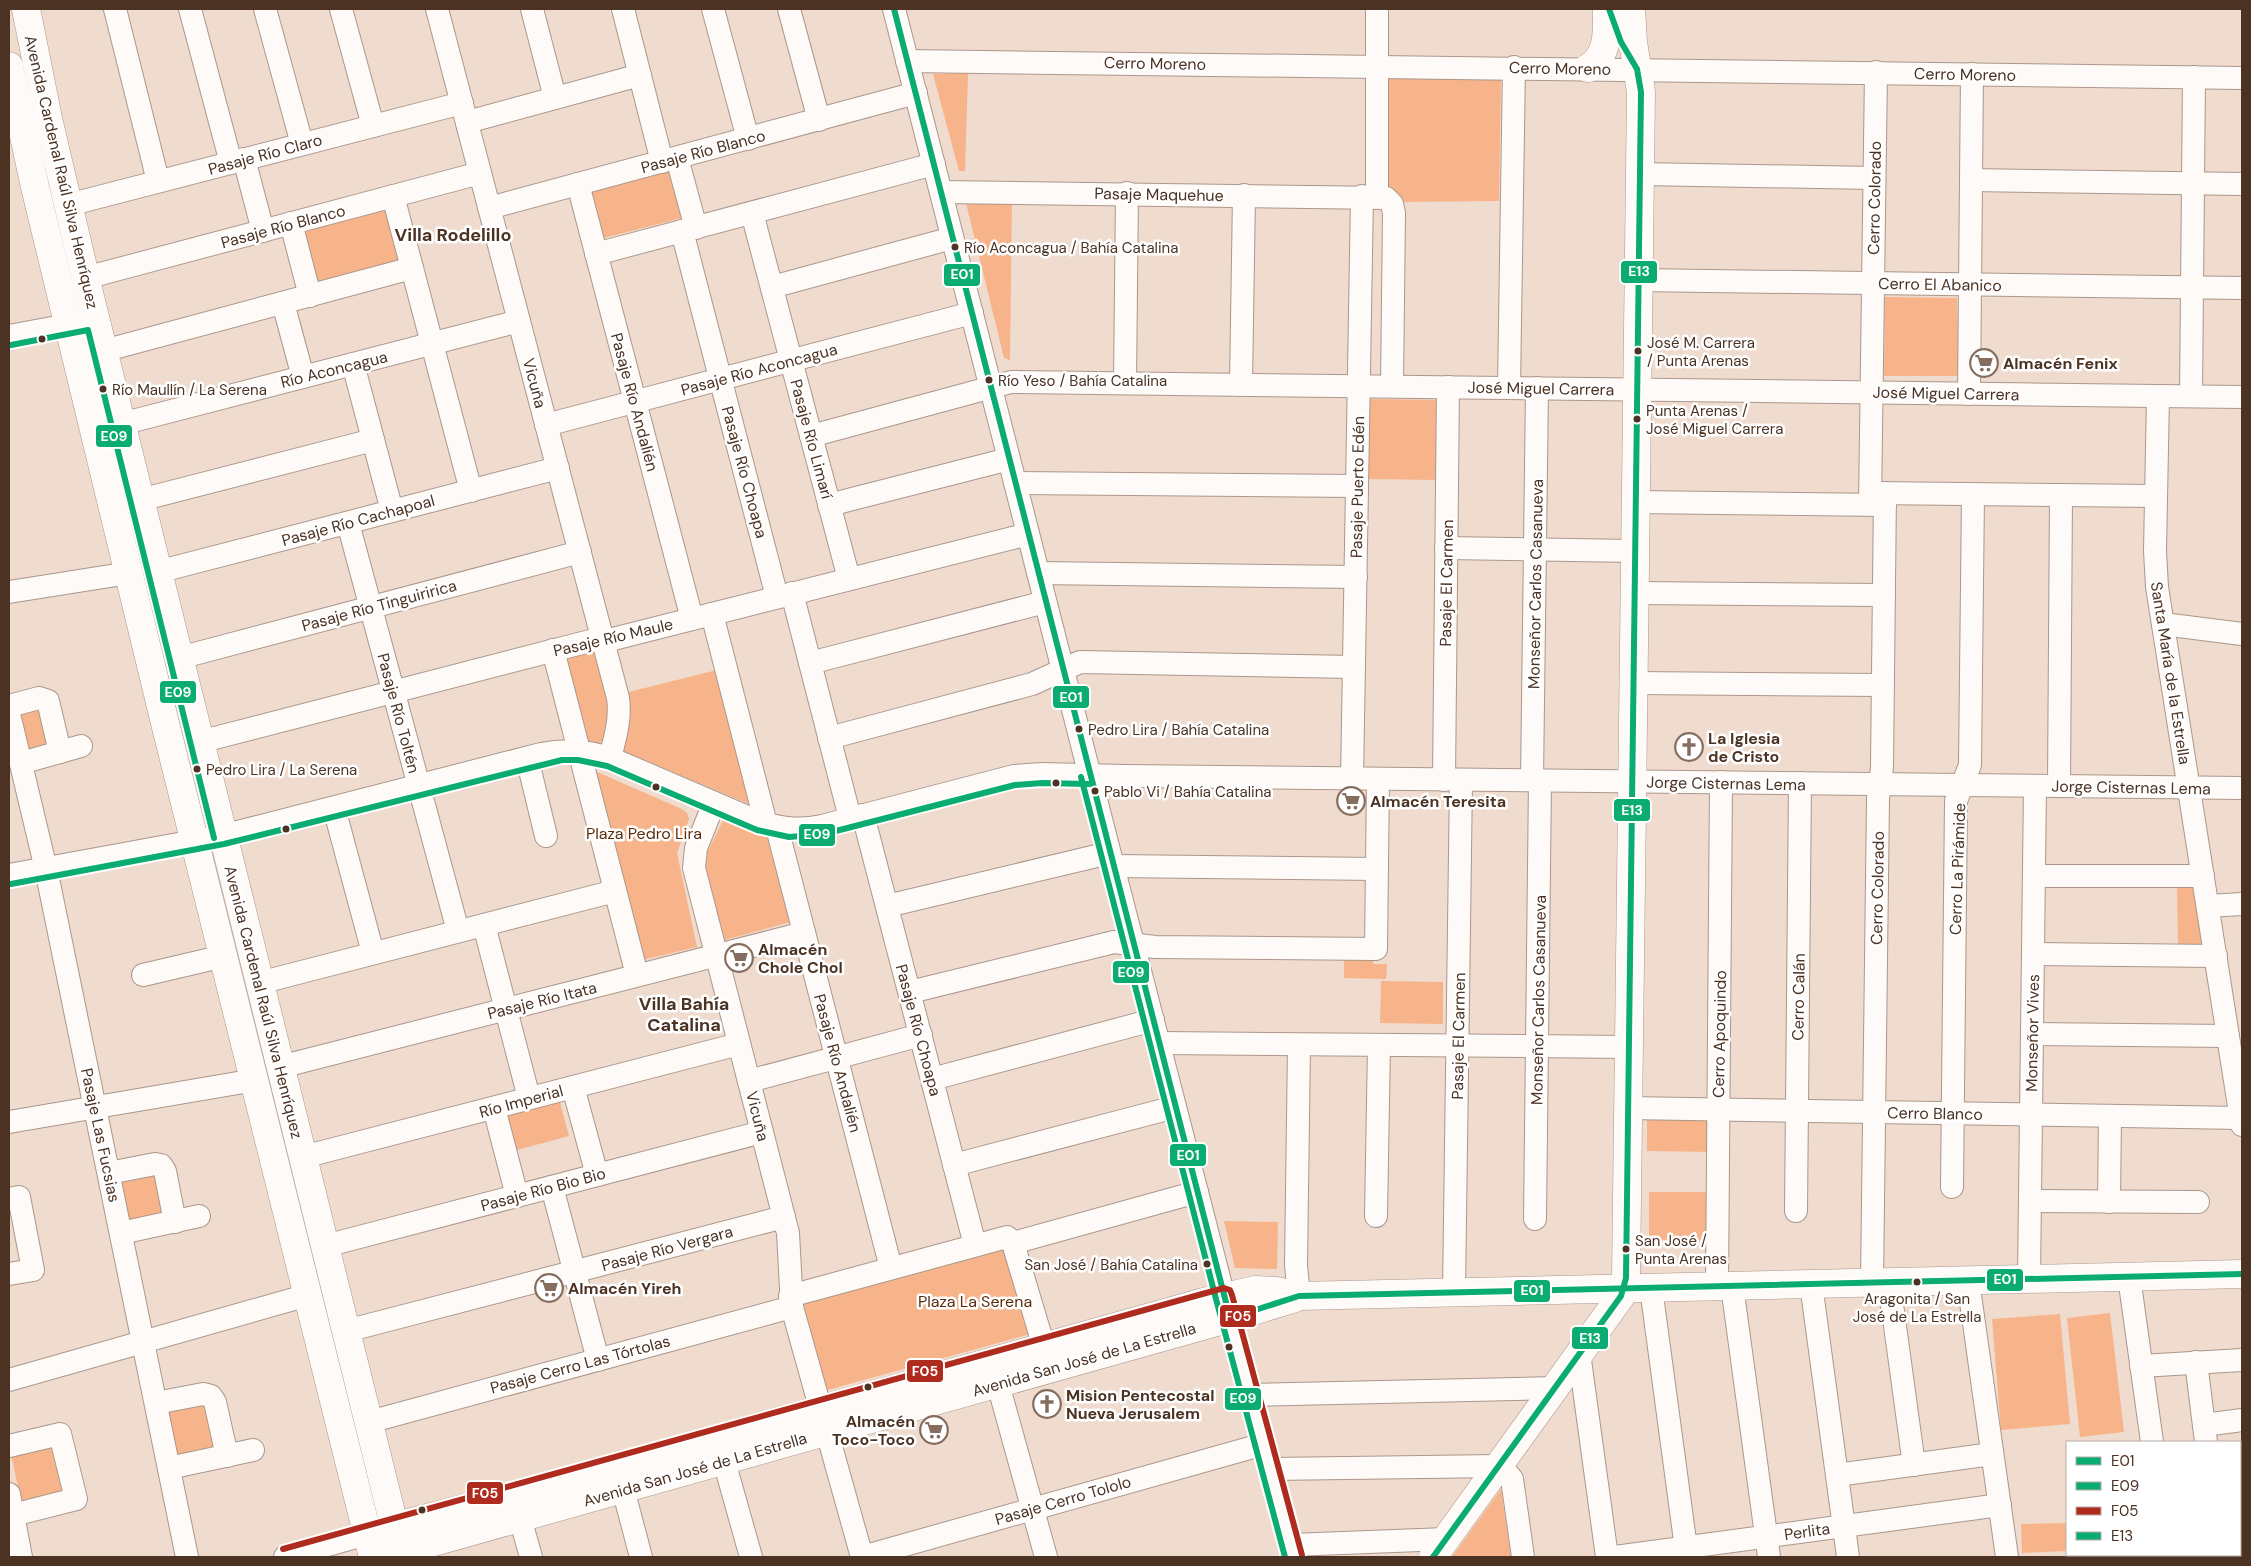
<svg xmlns="http://www.w3.org/2000/svg" width="2251" height="1566" viewBox="0 0 2251 1566" font-family="'DM Sans',sans-serif">
<style>
.green{fill:#f7b48a}
.lines{fill:none;stroke-linecap:round;stroke-linejoin:round}
.minor-casing{stroke:#ab978b;stroke-width:24}
.major-casing{stroke:#ab978b;stroke-width:29}
.minor{stroke:#fdfaf8;stroke-width:22}
.major{stroke:#fdfaf8;stroke-width:28}
.bus-1-casing{stroke:#fff;stroke-width:10}
.bus-2-casing{stroke:#fff;stroke-width:10}
.bus-3-casing{stroke:#fff;stroke-width:10}
.bus-4-casing{stroke:#fff;stroke-width:10}
.bus-1{stroke:#0bac71;stroke-width:6}
.bus-2{stroke:#0bac71;stroke-width:6}
.bus-3{stroke:#af2b1e;stroke-width:6}
.bus-4{stroke:#0bac71;stroke-width:6}
.bus-dot{fill:#4b3223;stroke:#fff;stroke-width:2}
.labels{text-anchor:middle;stroke-width:5;stroke-linejoin:round;paint-order:stroke}
.bus-label{font-size:15px;fill:#4b3223;stroke:#fff;text-anchor:start}
.street-label{font-size:16px;fill:#4b3223;stroke:#fff}
.poi-label{font-size:16px;font-weight:bold;fill:#4b3223;stroke:#fff;text-anchor:start}
.park-label{font-size:16px;fill:#5a2c0c;stroke:#fff}
.neighbourhood-label{font-size:18px;font-weight:bold;fill:#4b3223;stroke:#fff}
.line-badge{stroke:#fff;stroke-width:2}
.badge-label{font-size:14px;text-anchor:middle;font-weight:bold;fill:#fff}
</style>
<rect width="100%" height="100%" fill="#f0dbcf"/>
<g class="green">
<polygon points="968,73 965,171 959,171 933,74"/>
<polygon points="1389,78 1501,80 1499,201 1401,202 1386,191"/>
<polygon points="671,164 686,217 600,239 586,188"/>
<polygon points="965,199 1012,199 1010,360 1004,358"/>
<polygon points="387,207 403,263 318,287 302,231"/>
<polygon points="1885,297 1957,298 1959,376 1884,376"/>
<polygon points="1368,399 1440,400 1439,480 1367,479"/>
<polygon points="595,649 613,707 611,733 600,743 583,744 563,653"/>
<polygon points="721,669 754,806 622,751 621,694"/>
<polygon points="39,702 55,745 30,756 15,708"/>
<polygon points="590,769 682,809 687,813 689,819 677,853 697,947 638,961"/>
<polygon points="723,820 766,834 791,922 721,941 703,861"/>
<polygon points="2195,881 2204,948 2178,948 2177,883"/>
<polygon points="1344,954 1373,954 1373,964 1387,964 1386,979 1344,978"/>
<polygon points="1381,981 1443,982 1443,1024 1380,1023"/>
<polygon points="559,1099 569,1136 513,1151 503,1114"/>
<polygon points="1647,1115 1711,1115 1711,1152 1647,1151"/>
<polygon points="153,1167 168,1211 127,1225 116,1175"/>
<polygon points="1649,1192 1712,1192 1711,1241 1649,1240"/>
<polygon points="1224,1221 1278,1222 1277,1269 1235,1268"/>
<polygon points="1003,1245 1034,1333 824,1391 803,1301"/>
<polygon points="2110,1313 2124,1432 2080,1437 2067,1318"/>
<polygon points="2060,1314 2070,1424 2001,1430 1992,1319"/>
<polygon points="206,1398 221,1448 179,1463 166,1405"/>
<polygon points="53,1445 64,1485 60,1496 22,1505 10,1450"/>
<polygon points="1501,1489 1511,1557 1452,1557"/>
<polygon points="2067,1523 2067,1551 2022,1553 2021,1524"/>
</g>
<g class="lines">
<defs>
<g id="minor">
<polyline points="115,9 158,181"/>
<polyline points="190,9 231,163"/>
<polyline points="265,9 302,144"/>
<polyline points="341,9 373,126"/>
<path d="M437,9L618,698C621,719 615,738 610,758"/>
<polyline points="532,9 555,98"/>
<polyline points="623,9 662,162"/>
<polyline points="713,9 748,139"/>
<polyline points="789,9 819,120"/>
<polyline points="894,9 1113,866 1224,1297 1294,1557"/>
<polyline points="1377,9 1377,196"/>
<polyline points="907,61 2242,78"/>
<polyline points="467,122 640,75"/>
<polyline points="677,158 696,228"/>
<polyline points="244,159 263,231"/>
<polyline points="1640,174 1874,178"/>
<polyline points="1971,180 2242,184"/>
<polyline points="578,184 692,619"/>
<polyline points="941,192 1386,198 1392,204 1394,213 1392,386"/>
<polyline points="393,196 471,491"/>
<polyline points="68,205 462,103"/>
<polyline points="489,208 916,93"/>
<polyline points="752,213 849,579"/>
<polyline points="291,223 310,296"/>
<polyline points="682,231 777,597"/>
<polyline points="596,254 934,164"/>
<polyline points="85,278 480,173"/>
<polyline points="1638,280 2242,288"/>
<polyline points="772,287 952,238"/>
<polyline points="283,303 303,377"/>
<polyline points="9,336 84,322"/>
<polyline points="103,351 412,268"/>
<polyline points="353,364 392,511"/>
<polyline points="1125,383 1127,193"/>
<polyline points="1241,385 1244,195"/>
<polyline points="1509,388 1514,67"/>
<polyline points="1969,394 1972,74"/>
<polyline points="2158,396 2155,551 2157,587 2242,1125"/>
<polyline points="2191,396 2194,77"/>
<polyline points="121,424 519,321"/>
<polyline points="546,425 972,313"/>
<polyline points="811,436 1011,382 2242,397"/>
<polyline points="1015,483 1357,486"/>
<polyline points="1871,493 2156,496"/>
<polyline points="140,500 373,440"/>
<polyline points="1636,502 1885,505"/>
<polyline points="1870,504 1876,72"/>
<polyline points="829,505 1009,459"/>
<polyline points="348,523 458,931"/>
<polyline points="1446,548 1635,551"/>
<polyline points="157,572 558,468"/>
<polyline points="1038,573 1356,577"/>
<polyline points="9,592 129,573"/>
<polyline points="792,593 850,818"/>
<polyline points="1635,593 1884,595"/>
<polyline points="712,614 766,824"/>
<polyline points="2163,624 2242,634"/>
<polyline points="553,650 637,975"/>
<polyline points="179,658 580,552"/>
<polyline points="810,663 1045,602"/>
<polyline points="1634,683 1883,685"/>
<polyline points="9,706 39,698 48,701 60,752"/>
<polyline points="9,714 46,869 187,1557"/>
<polyline points="829,738 1032,684 1080,662 1354,667"/>
<polyline points="199,742 590,641 613,639 1028,534"/>
<polyline points="527,758 546,836"/>
<polyline points="21,763 81,746"/>
<polyline points="1352,779 1362,196"/>
<polyline points="1444,780 1448,387"/>
<polyline points="1532,780 1537,388"/>
<polyline points="2059,786 2061,495"/>
<polyline points="714,803 696,848 694,868 788,1233 792,1307 862,1557"/>
<polyline points="334,808 373,953"/>
<polyline points="863,815 975,1245"/>
<polyline points="777,828 891,1268"/>
<polyline points="1113,866 1377,869"/>
<path d="M9,875L222,836L541,754C566,749 586,751 610,758L759,822C781,828 798,831 822,826L1014,776L1042,774L1125,776L2242,788"/>
<polyline points="2034,876 2203,876"/>
<polyline points="887,906 1109,853"/>
<polyline points="2208,906 2242,904"/>
<polyline points="484,925 529,1098"/>
<polyline points="2033,954 2216,956"/>
<polyline points="143,975 224,956"/>
<polyline points="259,983 615,891"/>
<polyline points="910,992 1114,942 1155,947 1376,949 1378,779"/>
<polyline points="2032,1034 2228,1036"/>
<polyline points="1159,1043 1629,1047"/>
<polyline points="1299,1045 1296,1265 1299,1296"/>
<polyline points="280,1067 804,933"/>
<polyline points="932,1079 1153,1020"/>
<polyline points="749,1081 921,1035"/>
<polyline points="573,1087 597,1175"/>
<polyline points="494,1108 517,1196"/>
<polyline points="1628,1108 2241,1118"/>
<polyline points="9,1122 255,1080"/>
<polyline points="303,1157 739,1044"/>
<polyline points="954,1165 1175,1107"/>
<polyline points="109,1173 155,1164 161,1165 165,1171 175,1222"/>
<polyline points="552,1187 598,1360"/>
<polyline points="1952,1187 1956,801 1970,765 1973,494"/>
<polyline points="9,1199 19,1197 33,1270 9,1274"/>
<polyline points="2030,1201 2198,1202"/>
<polyline points="2109,1202 2110,1116"/>
<polyline points="1796,1211 1800,783"/>
<polyline points="1376,1216 1379,1045"/>
<polyline points="1535,1219 1540,780"/>
<polyline points="121,1233 199,1216"/>
<polyline points="1013,1243 1197,1192"/>
<polyline points="325,1246 762,1132"/>
<polyline points="2129,1277 2152,1442"/>
<polyline points="2029,1279 2035,786"/>
<polyline points="1968,1281 2007,1557"/>
<polyline points="1889,1282 1914,1465"/>
<polyline points="1872,1283 1878,799 1882,767 1885,493"/>
<polyline points="1811,1284 1848,1557"/>
<polyline points="1717,1286 1721,782"/>
<polyline points="1732,1286 1769,1557"/>
<polyline points="1651,1288 1686,1548"/>
<polyline points="1454,1292 1461,780"/>
<polyline points="790,1296 1007,1237 1013,1243 1044,1347"/>
<polyline points="346,1331 784,1217"/>
<polyline points="1579,1353 1607,1557"/>
<polyline points="2196,1362 2206,1442"/>
<polyline points="2141,1366 2242,1360"/>
<polyline points="9,1380 308,1295"/>
<polyline points="998,1384 1046,1557"/>
<polyline points="1251,1395 1554,1388"/>
<polyline points="156,1403 203,1394 211,1396 215,1402 227,1456"/>
<polyline points="369,1422 792,1307"/>
<polyline points="2204,1425 2242,1420"/>
<polyline points="9,1446 60,1434 76,1499 13,1515"/>
<polyline points="724,1461 751,1557"/>
<polyline points="169,1468 253,1450"/>
<polyline points="1271,1469 1499,1466 1504,1469 1512,1479 1523,1557"/>
<polyline points="1837,1475 1992,1454"/>
<polyline points="2240,1476 2242,1475"/>
<polyline points="623,1489 641,1557"/>
<polyline points="9,1494 21,1557"/>
<polyline points="520,1518 531,1557"/>
<polyline points="2240,1528 2242,1528"/>
<polyline points="1291,1545 1446,1539"/>
<polyline points="285,1557 367,1534"/>
<polyline points="862,1557 1264,1444"/>
<polyline points="1615,1557 2000,1505"/>
<polyline points="2152,1557 2152,1555"/>
</g>
<g id="major">
<polyline points="26,9 49,123 90,297 402,1557"/>
<polyline points="9,66 35,187 165,723 373,1557"/>
<path d="M1588,68C1609,56 1607,31 1607,9"/>
<polyline points="367,1534 564,1482 1204,1302 1255,1290 1276,1291 1299,1296 2242,1274"/>
<polyline points="384,1556 1227,1319 1295,1298"/>
<polyline points="1433,1557 1621,1296 1626,1278 1641,92 1633,42 1631,9"/>
</g>
</defs>
<use href="#minor" class="minor-casing"/>
<use href="#major" class="major-casing"/>
<use href="#minor" class="minor"/>
<use href="#major" class="major"/>
<defs>
<polyline id="bus-1" points="894,9 1230,1318 1299,1296 2242,1274"/>
<g id="bus-2">
<polyline points="11,345 88,330 214,838"/>
<polyline points="1081,777 1216,1299 1285,1557"/>
<polyline points="11,884 224,844 562,760 578,760 607,766 757,830 789,837 824,834 1015,785 1042,783 1089,784"/>
</g>
<polyline id="bus-3" points="283,1549 1224,1288 1230,1290 1232,1295 1302,1555"/>
<polyline id="bus-4" points="1433,1557 1621,1296 1626,1278 1641,92 1637,69 1621,42 1609,9"/>
</defs>
<use href="#bus-1" class="bus-1-casing"/>
<use href="#bus-2" class="bus-2-casing"/>
<use href="#bus-3" class="bus-3-casing"/>
<use href="#bus-4" class="bus-4-casing"/>
<use href="#bus-1" class="bus-1"/>
<use href="#bus-2" class="bus-2"/>
<use href="#bus-3" class="bus-3"/>
<use href="#bus-4" class="bus-4"/>
</g>
<defs>
<symbol id="supermarket-ring" viewBox="-11 -11 22 22"><circle r="9.5" fill="#fff" stroke="#856d5f" stroke-width="1.5"/><path d="M-6-5.5h2.5l.6 2H6L4.5 2H-2.5L-4.4-4H-6ZM-1.5 3.2a1.3 1.3 0 1 0 .1 0ZM3 3.2a1.3 1.3 0 1 0 .1 0Z" fill="#856d5f"/></symbol>
<symbol id="church-ring" viewBox="-11 -11 22 22"><circle r="9.5" fill="#fff" stroke="#856d5f" stroke-width="1.5"/><path d="M-1.2-6h2.4v3.5h3.3v2.4h-3.3V6h-2.4V-.1h-3.3v-2.4h3.3Z" fill="#856d5f"/></symbol>
</defs>
<g fill-rule="evenodd">
<use href="#supermarket-ring" x="1968" y="347" width="32" height="32"/>
<use href="#church-ring" x="1673" y="731" width="32" height="32"/>
<use href="#supermarket-ring" x="1335" y="785" width="32" height="32"/>
<use href="#supermarket-ring" x="723" y="942" width="32" height="32"/>
<use href="#supermarket-ring" x="533" y="1272" width="32" height="32"/>
<use href="#church-ring" x="1031" y="1388" width="32" height="32"/>
<use href="#supermarket-ring" x="918" y="1414" width="32" height="32"/>
</g>
<g class="bus-dot">
<circle cx="955" cy="247" r="4.5"/>
<circle cx="42" cy="339" r="4.5"/>
<circle cx="1638" cy="351" r="4.5"/>
<circle cx="989" cy="380" r="4.5"/>
<circle cx="103" cy="389" r="4.5"/>
<circle cx="1637" cy="419" r="4.5"/>
<circle cx="1079" cy="729" r="4.5"/>
<circle cx="197" cy="769" r="4.5"/>
<circle cx="1056" cy="783" r="4.5"/>
<circle cx="656" cy="787" r="4.5"/>
<circle cx="1095" cy="791" r="4.5"/>
<circle cx="286" cy="829" r="4.5"/>
<circle cx="1626" cy="1249" r="4.5"/>
<circle cx="1207" cy="1264" r="4.5"/>
<circle cx="1917" cy="1282" r="4.5"/>
<circle cx="1229" cy="1347" r="4.5"/>
<circle cx="868" cy="1387" r="4.5"/>
<circle cx="422" cy="1510" r="4.5"/>
</g>
<g class="labels">
<g class="bus-label">
<text x="964" y="253">Río Aconcagua / Bahía Catalina</text>
<text x="1647" y="348">José M. Carrera<tspan x="1647" dy="18">/ Punta Arenas</tspan></text>
<text x="998" y="386">Río Yeso / Bahía Catalina</text>
<text x="112" y="395">Río Maullín / La Serena</text>
<text x="1646" y="416">Punta Arenas /<tspan x="1646" dy="18">José Miguel Carrera</tspan></text>
<text x="1088" y="735">Pedro Lira / Bahía Catalina</text>
<text x="206" y="775">Pedro Lira / La Serena</text>
<text x="1104" y="797">Pablo Vi / Bahía Catalina</text>
<text x="1635" y="1246">San José /<tspan x="1635" dy="18">Punta Arenas</tspan></text>
<text x="1198" y="1270" text-anchor="end">San José / Bahía Catalina</text>
<text x="1917" y="1304" text-anchor="middle">Aragonita / San<tspan x="1917" dy="18">José de La Estrella</tspan></text>
</g>
<g class="street-label">
<text transform="translate(1155 63) rotate(1)" y="6">Cerro Moreno</text>
<text transform="translate(1560 68) rotate(1)" y="6">Cerro Moreno</text>
<text transform="translate(1965 74) rotate(1)" y="6">Cerro Moreno</text>
<text transform="translate(703 151) rotate(-15)" y="6">Pasaje Río Blanco</text>
<text transform="translate(265 154) rotate(-15)" y="6">Pasaje Río Claro</text>
<text transform="translate(62 172) rotate(77)" y="6">Avenida Cardenal Raúl Silva Henríquez</text>
<text transform="translate(1159 194) rotate(1)" y="6">Pasaje Maquehue</text>
<text transform="translate(1874 198) rotate(-89)" y="6">Cerro Colorado</text>
<text transform="translate(283 226) rotate(-15)" y="6">Pasaje Río Blanco</text>
<text transform="translate(1940 284) rotate(1)" y="6">Cerro El Abanico</text>
<text transform="translate(334 369) rotate(-14)" y="6">Río Aconcagua</text>
<text transform="translate(759 369) rotate(-15)" y="6">Pasaje Río Aconcagua</text>
<text transform="translate(535 383) rotate(75)" y="6">Vicuña</text>
<text transform="translate(1541 388) rotate(1)" y="6">José Miguel Carrera</text>
<text transform="translate(1946 393) rotate(1)" y="6">José Miguel Carrera</text>
<text transform="translate(635 402) rotate(75)" y="6">Pasaje Río Andalién</text>
<text transform="translate(812 439) rotate(75)" y="6">Pasaje Río Limarí</text>
<text transform="translate(745 472) rotate(75)" y="6">Pasaje Río Choapa</text>
<text transform="translate(1357 487) rotate(-89)" y="6">Pasaje Puerto Edén</text>
<text transform="translate(358 520) rotate(-15)" y="6">Pasaje Río Cachapoal</text>
<text transform="translate(1446 583) rotate(-89)" y="6">Pasaje El Carmen</text>
<text transform="translate(1535 584) rotate(-89)" y="6">Monseñor Carlos Casanueva</text>
<text transform="translate(379 605) rotate(-15)" y="6">Pasaje Río Tinguiririca</text>
<text transform="translate(613 637) rotate(-13)" y="6">Pasaje Río Maule</text>
<text transform="translate(2171 673) rotate(81)" y="6">Santa María de la Estrella</text>
<text transform="translate(399 713) rotate(75)" y="6">Pasaje Río Toltén</text>
<text transform="translate(1726 783) rotate(1)" y="6">Jorge Cisternas Lema</text>
<text transform="translate(2131 787) rotate(1)" y="6">Jorge Cisternas Lema</text>
<text transform="translate(1957 869) rotate(-88)" y="6">Cerro La Pirámide</text>
<text transform="translate(1877 888) rotate(-89)" y="6">Cerro Colorado</text>
<text transform="translate(1798 997) rotate(-89)" y="6">Cerro Calán</text>
<text transform="translate(542 1000) rotate(-14)" y="6">Pasaje Río Itata</text>
<text transform="translate(1538 1000) rotate(-89)" y="6">Monseñor Carlos Casanueva</text>
<text transform="translate(264 1002) rotate(76)" y="6">Avenida Cardenal Raúl Silva Henríquez</text>
<text transform="translate(919 1030) rotate(75)" y="6">Pasaje Río Choapa</text>
<text transform="translate(2032 1033) rotate(-89)" y="6">Monseñor Vives</text>
<text transform="translate(1719 1034) rotate(-89)" y="6">Cerro Apoquindo</text>
<text transform="translate(1458 1036) rotate(-89)" y="6">Pasaje El Carmen</text>
<text transform="translate(838 1063) rotate(75)" y="6">Pasaje Río Andalién</text>
<text transform="translate(521 1101) rotate(-15)" y="6">Río Imperial</text>
<text transform="translate(1935 1113) rotate(1)" y="6">Cerro Blanco</text>
<text transform="translate(758 1116) rotate(76)" y="6">Vicuña</text>
<text transform="translate(101 1135) rotate(78)" y="6">Pasaje Las Fucsias</text>
<text transform="translate(543 1189) rotate(-15)" y="6">Pasaje Río Bio Bio</text>
<text transform="translate(667 1248) rotate(-15)" y="6">Pasaje Río Vergara</text>
<text transform="translate(1084 1359) rotate(-16)" y="6">Avenida San José de La Estrella</text>
<text transform="translate(580 1364) rotate(-15)" y="6">Pasaje Cerro Las Tórtolas</text>
<text transform="translate(695 1469) rotate(-16)" y="6">Avenida San José de La Estrella</text>
<text transform="translate(1063 1500) rotate(-16)" y="6">Pasaje Cerro Tololo</text>
<text transform="translate(1807 1531) rotate(-8)" y="6">Perlita</text>
</g>
<g class="poi-label">
<text x="2003" y="369">Almacén Fenix</text>
<text x="1708" y="744">La Iglesia<tspan x="1708" dy="18">de Cristo</tspan></text>
<text x="1370" y="807">Almacén Teresita</text>
<text x="758" y="955">Almacén<tspan x="758" dy="18">Chole Chol</tspan></text>
<text x="568" y="1294">Almacén Yireh</text>
<text x="1066" y="1401">Mision Pentecostal<tspan x="1066" dy="18">Nueva Jerusalem</tspan></text>
<text x="915" y="1427" text-anchor="end">Almacén<tspan x="915" dy="18">Toco-Toco</tspan></text>
</g>
<g class="park-label">
<text x="644" y="839">Plaza Pedro Lira</text>
<text x="975" y="1307">Plaza La Serena</text>
</g>
<g class="neighbourhood-label">
<text x="453" y="241">Villa Rodelillo</text>
<text x="684" y="1010">Villa Bahía<tspan x="684" dy="21">Catalina</tspan></text>
</g>
</g>
<g class="line-badge">
<rect x="1620" y="260" width="38" height="24" rx="5" fill="#0bac71"/>
<rect x="943" y="263" width="38" height="24" rx="5" fill="#0bac71"/>
<rect x="95" y="424" width="38" height="24" rx="5" fill="#0bac71"/>
<rect x="159" y="680" width="38" height="24" rx="5" fill="#0bac71"/>
<rect x="1052" y="685" width="38" height="24" rx="5" fill="#0bac71"/>
<rect x="1613" y="798" width="38" height="24" rx="5" fill="#0bac71"/>
<rect x="798" y="823" width="38" height="24" rx="5" fill="#0bac71"/>
<rect x="1112" y="960" width="38" height="24" rx="5" fill="#0bac71"/>
<rect x="1169" y="1143" width="38" height="24" rx="5" fill="#0bac71"/>
<rect x="1986" y="1268" width="38" height="24" rx="5" fill="#0bac71"/>
<rect x="1513" y="1279" width="38" height="24" rx="5" fill="#0bac71"/>
<rect x="1219" y="1304" width="38" height="24" rx="5" fill="#af2b1e"/>
<rect x="1571" y="1326" width="38" height="24" rx="5" fill="#0bac71"/>
<rect x="906" y="1359" width="38" height="24" rx="5" fill="#af2b1e"/>
<rect x="1224" y="1387" width="38" height="24" rx="5" fill="#0bac71"/>
<rect x="466" y="1481" width="38" height="24" rx="5" fill="#af2b1e"/>
</g>
<g class="badge-label">
<text x="1639" y="276">E13</text>
<text x="962" y="279">E01</text>
<text x="114" y="441">E09</text>
<text x="178" y="697">E09</text>
<text x="1071" y="702">E01</text>
<text x="1632" y="815">E13</text>
<text x="817" y="839">E09</text>
<text x="1131" y="977">E09</text>
<text x="1188" y="1160">E01</text>
<text x="2005" y="1284">E01</text>
<text x="1532" y="1295">E01</text>
<text x="1238" y="1321">F05</text>
<text x="1590" y="1343">E13</text>
<text x="925" y="1376">F05</text>
<text x="1243" y="1403">E09</text>
<text x="485" y="1498">F05</text>
</g>
<rect width="2251" height="1566" fill="none" stroke="#4b3223" stroke-width="20"/>
<rect x="2066" y="1441" width="175" height="115" fill="#ffffff" stroke="#b7ada7"/>
<rect x="2076" y="1457" width="25" height="8" fill="#0bac71" stroke="#b7ada7"/>
<text x="2111" y="1466" font-size="15" fill="#4b3223">E01</text>
<rect x="2076" y="1482" width="25" height="8" fill="#0bac71" stroke="#b7ada7"/>
<text x="2111" y="1491" font-size="15" fill="#4b3223">E09</text>
<rect x="2076" y="1507" width="25" height="8" fill="#af2b1e" stroke="#b7ada7"/>
<text x="2111" y="1516" font-size="15" fill="#4b3223">F05</text>
<rect x="2076" y="1532" width="25" height="8" fill="#0bac71" stroke="#b7ada7"/>
<text x="2111" y="1541" font-size="15" fill="#4b3223">E13</text>
</svg>
